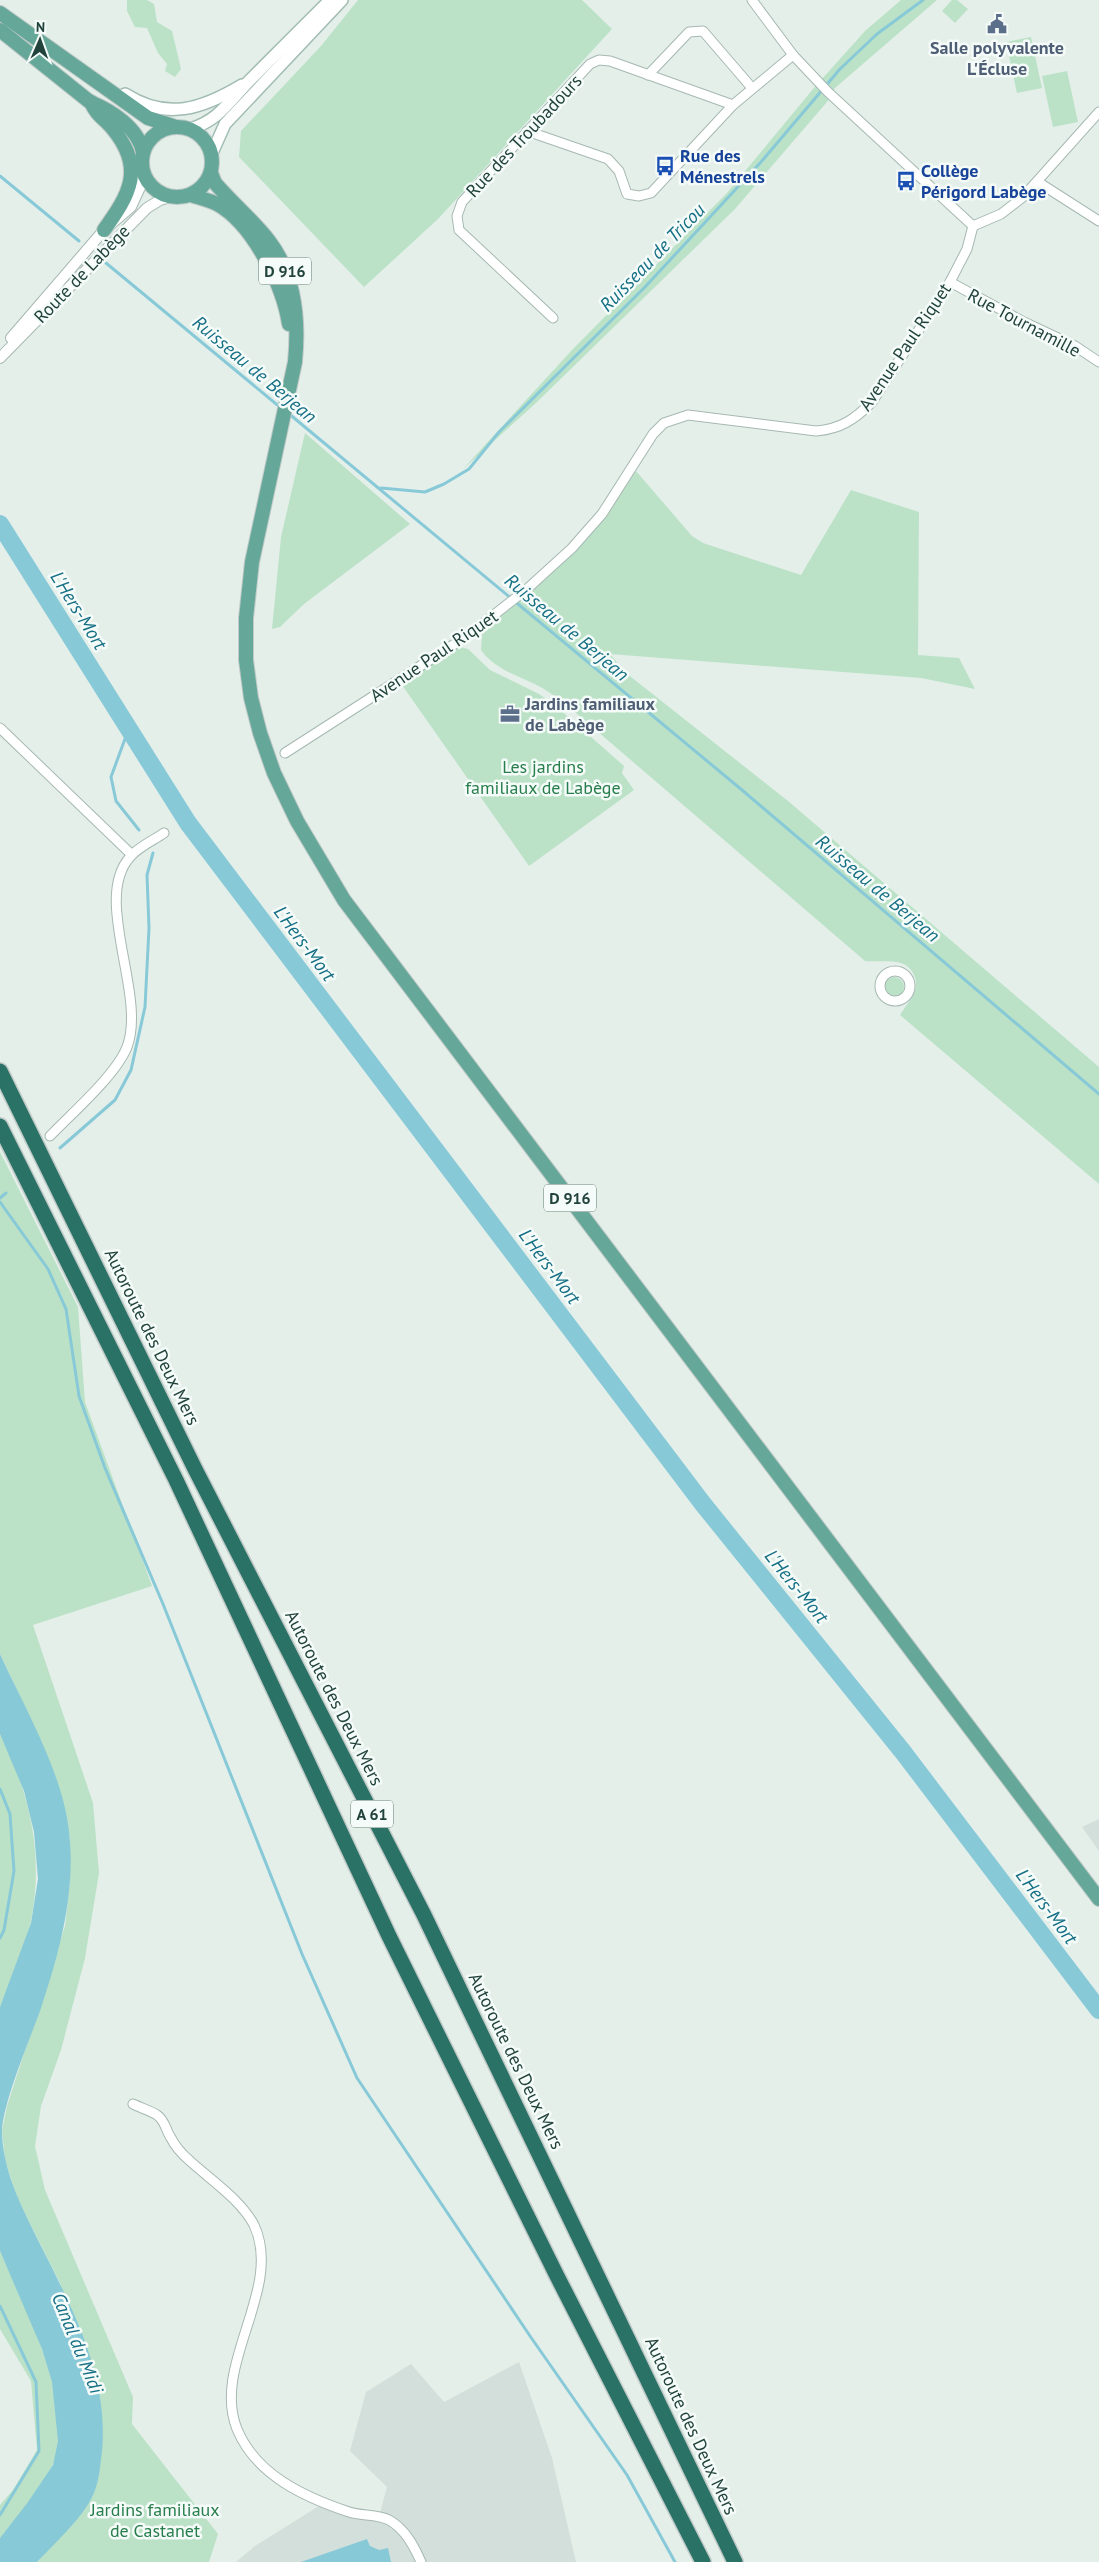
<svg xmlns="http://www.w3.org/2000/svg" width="1099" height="2562" viewBox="0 0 1099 2562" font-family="'PT Sans',sans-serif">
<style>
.built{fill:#d2dfda}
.green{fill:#bbe2c7}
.water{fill:#88c9d8}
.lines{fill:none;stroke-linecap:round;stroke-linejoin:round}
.stream{stroke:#88c9d8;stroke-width:3}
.river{stroke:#88c9d8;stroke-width:18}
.minor-casing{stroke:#a6b8b2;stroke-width:11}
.tertiary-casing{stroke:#a6b8b2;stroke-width:12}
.secondary-casing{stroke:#a1bcb3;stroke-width:14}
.primary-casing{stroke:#c1cac8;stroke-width:16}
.motorway-casing{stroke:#c1cac8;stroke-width:18}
.minor{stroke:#fff;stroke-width:9}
.tertiary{stroke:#fff;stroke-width:10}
.secondary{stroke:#fff;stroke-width:11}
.primary{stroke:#65a899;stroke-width:14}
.motorway{stroke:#2a7266;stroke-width:15}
.labels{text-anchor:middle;stroke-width:5;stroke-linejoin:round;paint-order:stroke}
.shield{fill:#f5fbf8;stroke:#617a74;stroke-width:1}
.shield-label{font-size:16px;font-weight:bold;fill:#21433b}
.service-label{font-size:18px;font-weight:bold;fill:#4e5e75;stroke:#f5fbf8}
.street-label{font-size:18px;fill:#21433b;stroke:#f5fbf8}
.transit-label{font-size:18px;font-weight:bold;fill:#164399;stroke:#f5fbf8;text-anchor:start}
.park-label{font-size:18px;fill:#277e4c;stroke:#f5fbf8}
.water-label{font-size:19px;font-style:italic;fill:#156f85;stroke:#f5fbf8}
</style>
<rect width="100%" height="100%" fill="#e4efea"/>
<g class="built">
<polygon points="1099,1819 1099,1851 1082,1827"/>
<polygon points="519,2362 552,2458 576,2562 236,2562 255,2546 327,2501 380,2513 387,2487 350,2451 366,2392 411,2364 444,2402"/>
</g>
<g class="green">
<polygon points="127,0 147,0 154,4 157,22 172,31 181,69 175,77 165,71 167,64 158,53 147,28 135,27 127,11"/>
<polygon points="358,0 582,0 612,29 438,219 364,287 239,157 241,131 321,46"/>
<polygon points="901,0 937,0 835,88 827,102 735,209 537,402 463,469 572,350 727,193 813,89 865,31"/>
<polygon points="952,0 957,0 968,9 955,23 942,11"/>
<polygon points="1031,37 1042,88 1017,93 1006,42"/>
<polygon points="1067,71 1078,122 1053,127 1042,76"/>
<polygon points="305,433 410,524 304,604 280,627 272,629 281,537"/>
<path d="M636,471L692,536L703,543L801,575L851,490L919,512L918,655L959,658L975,689L921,678L610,654L626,673L788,801L1099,1067V1184L900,1015C909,1001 922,989 913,973C910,968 907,965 901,963C890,960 877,962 865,961L576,713C566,705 555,696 544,689C522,676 497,672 481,650L482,633L488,625L594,529Z"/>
<polygon points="457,646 468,649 490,670 539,694 557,707 624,766 622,773 634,790 529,866 402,685 403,678"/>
<circle cx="894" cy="987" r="10"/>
<polygon points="0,1152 78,1307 85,1402 152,1586 33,1625 93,1803 99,1873 85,1958 61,2050 41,2106 35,2146 45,2190 133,2397 132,2424 218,2534 209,2562 37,2562 91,2499 61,2285 18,2200 5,2160 2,2131 7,2106 65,1926 70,1882 70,1838 44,1747 0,1654"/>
<path d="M0,1734C30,1792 44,1856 31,1921C25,1950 11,1980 0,2007Z"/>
<path d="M0,2251C24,2307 76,2402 53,2464C44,2487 16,2518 0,2538V2505L13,2490L37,2450L31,2381L0,2329Z"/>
</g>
<g class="water">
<path d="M0,1654C21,1700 47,1745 61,1793C83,1865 64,1939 41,2008C31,2037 1,2106 2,2134C4,2176 24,2211 42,2248C74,2311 109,2379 102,2451C100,2467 99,2485 91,2499C81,2519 53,2545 37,2562H0V2538L28,2502L53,2465L58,2441L52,2382L42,2349L0,2251V2007L31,1923L38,1879L34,1832L24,1791L0,1734Z"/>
<polygon points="367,2539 370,2546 379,2550 388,2548 391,2562 301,2562"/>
</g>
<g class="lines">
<g class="stream">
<polyline points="0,176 79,241"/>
<polyline points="106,263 281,408"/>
<polyline points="288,413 742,790 1099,1094"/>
<polyline points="381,488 425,492 444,484 469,469 499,432 645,287 761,162 840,69 877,34 923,0"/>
<polyline points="129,728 111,777 116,801 139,830"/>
<polyline points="60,1148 115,1100 131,1070 145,1007 149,928 147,875 153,853"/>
<polyline points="0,1198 6,1193"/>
<polyline points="0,1202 48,1269 66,1309 79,1396 105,1468 163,1604 302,1954 357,2078 530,2336 627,2475 675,2562"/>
<polyline points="0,1789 10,1814 14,1871 4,1930 0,1938"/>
<polyline points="0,2306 36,2382 39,2451 0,2515"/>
</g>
<polyline class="river" points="0,524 188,823 703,1504 903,1752 1099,2010"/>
<defs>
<g id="minor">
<polyline points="752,0 793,55 828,92 973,226"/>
<polyline points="648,75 689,32 703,31 752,88"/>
<polyline points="527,131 608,159 619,171 627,194 639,196 651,193 733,105 793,55"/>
<polyline points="1038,182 1099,221"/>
<polyline points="973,226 1001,214 1023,197 1099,112"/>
<polyline points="950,282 1024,322 1075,346 1099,362"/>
<polyline points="553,318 459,230 457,216 462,202 590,64 599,60 610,61 733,105"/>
<polyline points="0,728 131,854"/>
<path d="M285,753L467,636L527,589L572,548L602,514L653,434L664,423L688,415L816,431C841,429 855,419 872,402L950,282L967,249L973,226"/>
<circle cx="895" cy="986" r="15"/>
<path d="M50,1136C72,1113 116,1075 127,1047C147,995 92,899 130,857C138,847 154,840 164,833"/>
<path d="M133,2104C141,2108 151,2111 157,2115C165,2120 166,2131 171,2138C175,2146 183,2155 190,2161C211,2180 241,2200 254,2225C284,2289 211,2364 237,2429C256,2475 304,2497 349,2512C361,2516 378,2514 389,2520C405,2529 414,2546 421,2562"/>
</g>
<g id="tertiary">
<polyline points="11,338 104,230 131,207 142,183 143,171"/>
<polyline points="0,358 147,208 160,200 170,197"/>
</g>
<g id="secondary">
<path d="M125,94C167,121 202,109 242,85"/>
<path d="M190,129C221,120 232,97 254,76C279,51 305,25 330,0"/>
<polyline points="212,153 225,124 342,0"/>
</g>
<g id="primary">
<polyline points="0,13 148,118 173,126"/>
<path d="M0,30L90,102C112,111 138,128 143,152"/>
<path d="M91,102C96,115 105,119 113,129C145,168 130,194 104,230"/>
<circle cx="177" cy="162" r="35"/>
<path d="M211,173L215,183C232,203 253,220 269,241C295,275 299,321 295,362L252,562L246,618V660L251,698L260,733L274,773L297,821L344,900L1099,1899"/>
<path d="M191,195C199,198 209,200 217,204C253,224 283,285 289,324"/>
</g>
<g id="motorway">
<polyline points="0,1071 195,1469 424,1915 735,2562"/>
<polyline points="0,1126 176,1480 389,1936 557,2276 703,2562"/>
</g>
</defs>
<use href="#minor" class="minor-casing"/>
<use href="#tertiary" class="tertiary-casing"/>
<use href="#secondary" class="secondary-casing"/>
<use href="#primary" class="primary-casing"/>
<use href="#motorway" class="motorway-casing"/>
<use href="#minor" class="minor"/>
<use href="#tertiary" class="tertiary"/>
<use href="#secondary" class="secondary"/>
<use href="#primary" class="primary"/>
<use href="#motorway" class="motorway"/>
</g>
<defs>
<symbol id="civic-bare" viewBox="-9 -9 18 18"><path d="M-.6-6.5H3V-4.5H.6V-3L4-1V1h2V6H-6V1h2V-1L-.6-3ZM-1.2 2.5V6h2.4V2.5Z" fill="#5c6f8a" stroke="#f5fbf8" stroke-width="2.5" paint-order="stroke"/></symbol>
<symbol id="bus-bare" viewBox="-9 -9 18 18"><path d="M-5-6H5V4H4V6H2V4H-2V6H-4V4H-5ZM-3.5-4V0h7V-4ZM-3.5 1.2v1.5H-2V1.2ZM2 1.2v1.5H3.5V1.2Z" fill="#1a4fb4" stroke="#f5fbf8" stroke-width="2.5" paint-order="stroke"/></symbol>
<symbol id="office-bare" viewBox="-9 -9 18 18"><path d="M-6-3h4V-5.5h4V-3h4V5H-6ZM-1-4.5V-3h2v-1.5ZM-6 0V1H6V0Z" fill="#5c6f8a" stroke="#f5fbf8" stroke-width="2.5" paint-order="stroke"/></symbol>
</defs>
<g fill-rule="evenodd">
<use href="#civic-bare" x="983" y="10" width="28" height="28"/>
<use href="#bus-bare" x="651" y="152" width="28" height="28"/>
<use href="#bus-bare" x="892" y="167" width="28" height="28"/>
<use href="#office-bare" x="496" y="700" width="28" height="28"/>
</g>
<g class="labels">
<g class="shield">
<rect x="259" y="257.5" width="52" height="27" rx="4"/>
<rect x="544" y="1184.5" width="52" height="27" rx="4"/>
<rect x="351" y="1800.5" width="42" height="27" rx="4"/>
</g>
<g class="shield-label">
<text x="285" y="277">D 916</text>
<text x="570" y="1204">D 916</text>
<text x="372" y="1820">A 61</text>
</g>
<g class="service-label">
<text x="997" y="54">Salle polyvalente<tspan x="997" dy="21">L'Écluse</tspan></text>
<text x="525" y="710" text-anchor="start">Jardins familiaux<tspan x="525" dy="21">de Labège</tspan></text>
</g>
<g class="street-label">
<text transform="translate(524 136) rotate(-47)" y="6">Rue des Troubadours</text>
<text transform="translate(82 274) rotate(-46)" y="6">Route de Labège</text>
<text transform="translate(1024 323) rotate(28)" y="6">Rue Tournamille</text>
<text transform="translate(905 347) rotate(-56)" y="6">Avenue Paul Riquet</text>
<text transform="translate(434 656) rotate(-34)" y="6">Avenue Paul Riquet</text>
<text transform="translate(152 1337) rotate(64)" y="6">Autoroute des Deux Mers</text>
<text transform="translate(334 1698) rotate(63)" y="6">Autoroute des Deux Mers</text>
<text transform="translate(516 2061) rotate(64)" y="6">Autoroute des Deux Mers</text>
<text transform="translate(691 2426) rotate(65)" y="6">Autoroute des Deux Mers</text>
</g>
<g class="transit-label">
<text x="680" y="162">Rue des<tspan x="680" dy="21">Ménestrels</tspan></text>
<text x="921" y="177">Collège<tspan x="921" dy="21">Périgord Labège</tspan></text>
</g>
<g class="park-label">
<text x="543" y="773">Les jardins<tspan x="543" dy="21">familiaux de Labège</tspan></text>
<text x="155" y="2516">Jardins familiaux<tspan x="155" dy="21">de Castanet</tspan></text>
</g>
<g class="water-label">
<text transform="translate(652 257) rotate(-46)" y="7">Ruisseau de Tricou</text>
<text transform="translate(255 369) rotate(40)" y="7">Ruisseau de Berjean</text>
<text transform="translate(79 610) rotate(58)" y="7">L'Hers-Mort</text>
<text transform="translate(567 627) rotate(40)" y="7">Ruisseau de Berjean</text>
<text transform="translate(878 888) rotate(40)" y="7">Ruisseau de Berjean</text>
<text transform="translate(305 943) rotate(53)" y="7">L'Hers-Mort</text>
<text transform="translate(550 1266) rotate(53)" y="7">L'Hers-Mort</text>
<text transform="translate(797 1586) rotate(51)" y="7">L'Hers-Mort</text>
<text transform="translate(1047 1906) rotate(53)" y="7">L'Hers-Mort</text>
<text transform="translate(78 2343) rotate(68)" y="7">Canal du Midi</text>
</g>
</g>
<g transform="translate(40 40) rotate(2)" stroke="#f5fbf8" stroke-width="4" paint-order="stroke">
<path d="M0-4L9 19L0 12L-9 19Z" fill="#21433b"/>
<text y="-8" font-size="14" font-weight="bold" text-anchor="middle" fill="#21433b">N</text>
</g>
</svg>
